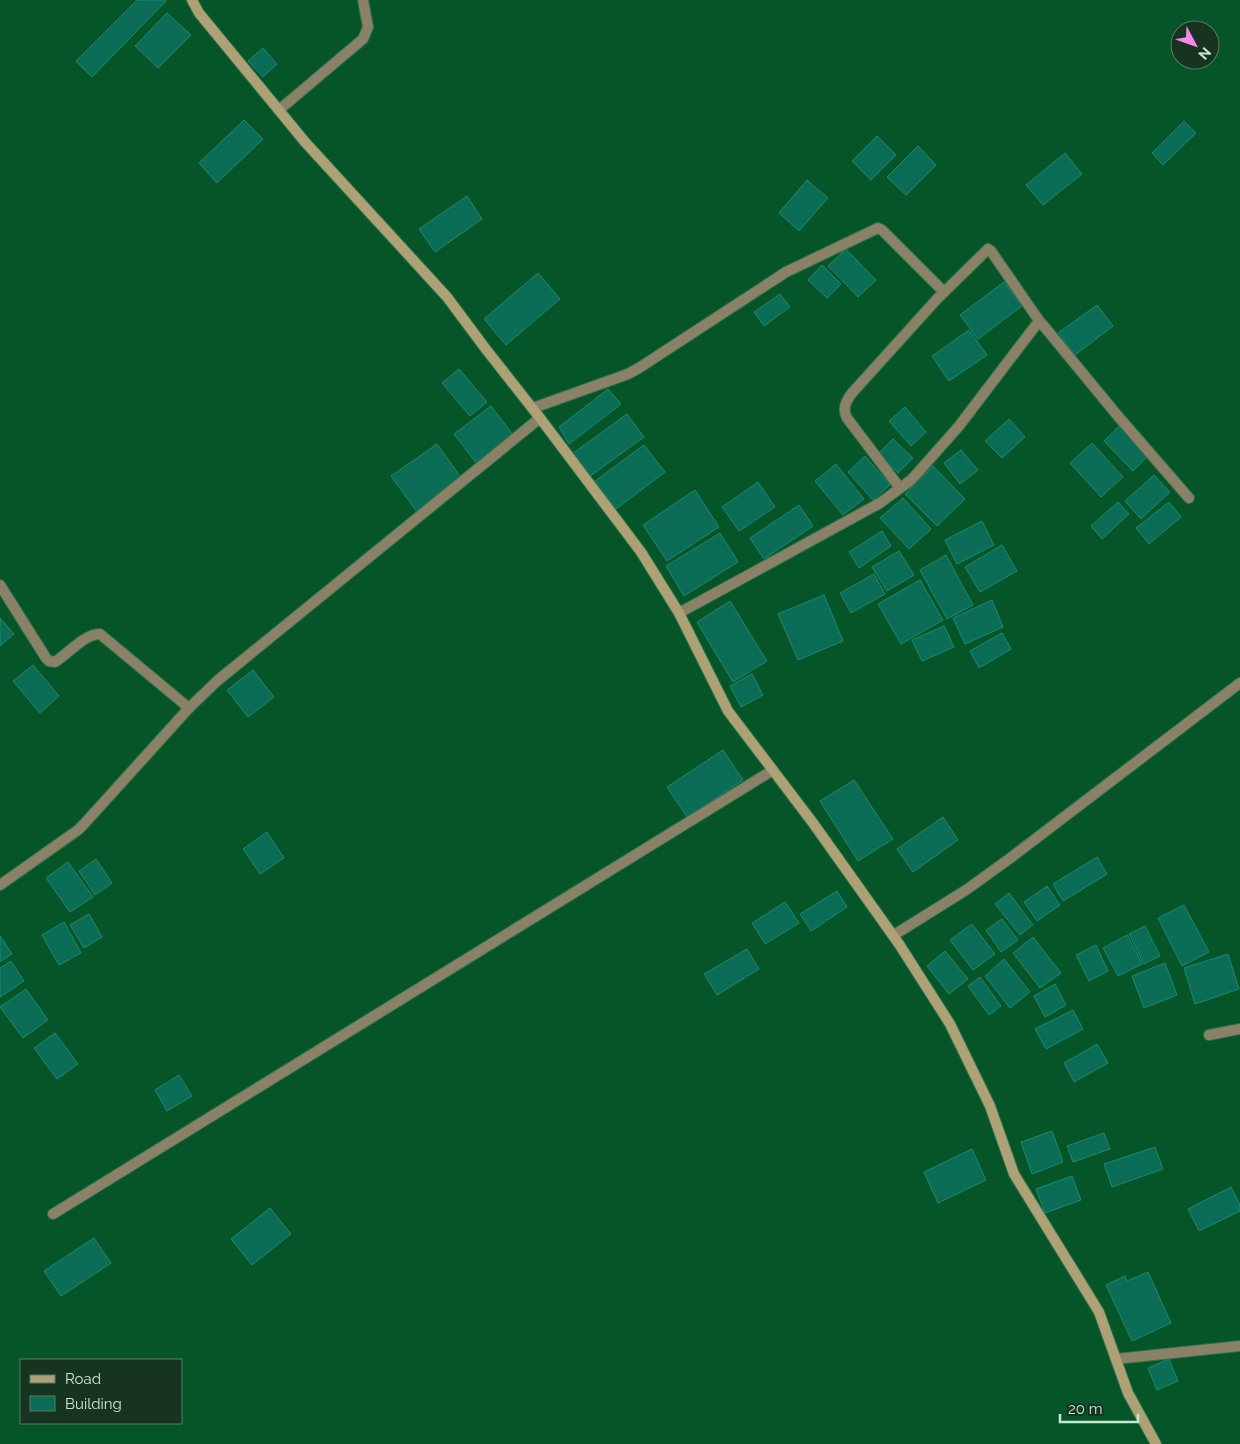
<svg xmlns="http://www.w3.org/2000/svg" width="1240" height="1444" viewBox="0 0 1240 1444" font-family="Raleway,sans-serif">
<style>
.building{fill:#0c6d57;stroke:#1d886e}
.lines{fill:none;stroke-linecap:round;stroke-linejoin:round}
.street-casing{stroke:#2c724a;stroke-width:12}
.secondary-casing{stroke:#2c724a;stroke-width:12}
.street{stroke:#8a8166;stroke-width:10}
.secondary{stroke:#afa176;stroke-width:10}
</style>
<rect width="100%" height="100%" fill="#065529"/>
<g class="building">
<polygon points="137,0 165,0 166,1 92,77 76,61"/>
<polygon points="167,13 191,35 158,68 135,46"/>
<polygon points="263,48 277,64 263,77 248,61"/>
<polygon points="244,120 263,139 217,183 199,163"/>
<polygon points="1184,121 1196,133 1163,165 1152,153"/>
<polygon points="877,136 896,155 871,180 852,161"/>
<polygon points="918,146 936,165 906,195 887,177"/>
<polygon points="1065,153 1082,174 1043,205 1026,185"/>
<polygon points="807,180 828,198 799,231 779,213"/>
<polygon points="467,196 482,219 435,252 419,229"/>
<polygon points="846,249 876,280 858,297 828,266"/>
<polygon points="822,265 841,284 827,298 808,280"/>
<polygon points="538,273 560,299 506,345 484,319"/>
<polygon points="1004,282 1022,306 978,339 960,315"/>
<polygon points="780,294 790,307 764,326 754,312"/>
<polygon points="1097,305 1113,326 1075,355 1058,333"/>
<polygon points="969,330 987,355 949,381 932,356"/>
<polygon points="459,369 487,402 470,416 442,383"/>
<polygon points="608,389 621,404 569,444 559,427"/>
<polygon points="491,406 514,436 477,464 454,434"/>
<polygon points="905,407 926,432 911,446 889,421"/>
<polygon points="627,414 644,437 589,477 572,454"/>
<polygon points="1009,419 1025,437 1002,458 985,441"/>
<polygon points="1121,424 1150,454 1133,471 1104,441"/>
<polygon points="893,439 913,458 898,473 879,453"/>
<polygon points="1092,443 1123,477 1101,497 1070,463"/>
<polygon points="437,444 462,479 417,512 391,476"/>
<polygon points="644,445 665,472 616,509 595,481"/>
<polygon points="961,450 978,470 960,484 944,463"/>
<polygon points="865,456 890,485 873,500 848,472"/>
<polygon points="836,464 864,499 843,515 815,481"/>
<polygon points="933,466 965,499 937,526 905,494"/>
<polygon points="1154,475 1170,492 1141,519 1125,501"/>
<polygon points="758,482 775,507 739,531 722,507"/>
<polygon points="695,490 719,527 667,561 643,525"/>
<polygon points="903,498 931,529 909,549 880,518"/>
<polygon points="1118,502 1129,514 1102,539 1091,526"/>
<polygon points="1169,502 1181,517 1149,544 1136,528"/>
<polygon points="799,505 813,526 764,559 750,538"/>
<polygon points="982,521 994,545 957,564 945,540"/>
<polygon points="882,531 891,546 859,568 849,552"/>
<polygon points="720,533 738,562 684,596 666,566"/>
<polygon points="1002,545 1017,571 980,592 965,567"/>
<polygon points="899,551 914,575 887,591 872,567"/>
<polygon points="946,555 973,605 947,619 920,570"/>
<polygon points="874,574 885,594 851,613 840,593"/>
<polygon points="920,580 943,620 901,644 878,604"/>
<polygon points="824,595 843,641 798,660 778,614"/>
<polygon points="992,600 1003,627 965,644 953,618"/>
<polygon points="730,601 767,661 733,682 697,622"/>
<polygon points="0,618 14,634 0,646"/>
<polygon points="944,626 954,647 922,661 912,640"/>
<polygon points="1002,633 1011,649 979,668 970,651"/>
<polygon points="33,665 59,696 40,713 13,681"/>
<polygon points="253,670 274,697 248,717 227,690"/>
<polygon points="752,674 763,695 741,707 730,686"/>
<polygon points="723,750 743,780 687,817 667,787"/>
<polygon points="854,780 893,839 858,861 820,801"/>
<polygon points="943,817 958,840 913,872 897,849"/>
<polygon points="267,832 284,858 260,874 243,849"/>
<polygon points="1097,857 1107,874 1063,901 1053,884"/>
<polygon points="96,859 112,883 95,895 79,871"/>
<polygon points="68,862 93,897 70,912 46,878"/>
<polygon points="1047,886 1060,905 1037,921 1024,902"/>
<polygon points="837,891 847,907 811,931 800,914"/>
<polygon points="1009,893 1033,925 1020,935 995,904"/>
<polygon points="785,902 799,923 765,944 752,923"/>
<polygon points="1184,905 1209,952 1182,966 1158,918"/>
<polygon points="89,914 102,937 84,948 70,925"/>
<polygon points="1002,919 1018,940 1001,952 986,930"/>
<polygon points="64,922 81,953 59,965 42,935"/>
<polygon points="972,924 995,954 973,970 950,940"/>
<polygon points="1145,926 1160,956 1144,964 1129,934"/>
<polygon points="1127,935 1142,964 1118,976 1103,948"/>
<polygon points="0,936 12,954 0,962"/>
<polygon points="1033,937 1061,973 1040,988 1013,953"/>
<polygon points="1096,945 1108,971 1089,981 1076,955"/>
<polygon points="747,949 759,969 717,995 704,974"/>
<polygon points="945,951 968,979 949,994 927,966"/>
<polygon points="1228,954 1239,989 1195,1004 1184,968"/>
<polygon points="1004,959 1030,992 1010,1008 985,976"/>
<polygon points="11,961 24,981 0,997 0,968"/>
<polygon points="1165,963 1177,995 1144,1008 1132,976"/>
<polygon points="980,977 1001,1006 989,1015 968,986"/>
<polygon points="1055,984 1066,1005 1045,1017 1034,996"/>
<polygon points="26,989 48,1020 23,1038 0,1007"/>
<polygon points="1073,1010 1083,1029 1046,1049 1035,1029"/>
<polygon points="55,1033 78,1064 57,1079 34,1048"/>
<polygon points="1097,1044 1108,1063 1074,1082 1064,1063"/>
<polygon points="179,1075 192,1096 167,1111 155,1090"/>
<polygon points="1052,1131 1063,1162 1032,1174 1021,1142"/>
<polygon points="1104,1133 1110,1149 1073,1162 1067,1146"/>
<polygon points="1155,1147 1163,1169 1112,1187 1104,1164"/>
<polygon points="972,1149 986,1180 938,1203 924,1172"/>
<polygon points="1072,1176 1081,1200 1045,1213 1036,1189"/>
<polygon points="1231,1187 1240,1205 1240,1211 1199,1231 1188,1209"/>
<polygon points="270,1208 291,1234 252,1265 231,1239"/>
<polygon points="94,1238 111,1263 61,1296 44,1271"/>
<polygon points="1148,1272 1171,1323 1132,1341 1106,1285 1125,1276 1127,1281"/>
<polygon points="1169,1359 1178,1381 1157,1390 1148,1368"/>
</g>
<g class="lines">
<defs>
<g id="street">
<polyline points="279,110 363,39 368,27 363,0"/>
<polyline points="533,408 628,374 639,368 786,272 878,228 882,230 944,292"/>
<path d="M900,488L847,418C842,409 846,401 852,393L937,299L988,249L991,251L1040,322"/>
<path d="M0,585L46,658L49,661L55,662C68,654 84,634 100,634L189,708"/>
<polyline points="679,613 880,503 911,480 921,469 959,426 1036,325 1040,322 1043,325 1117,415 1189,498"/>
<polyline points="0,885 78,830 84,824 189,708 217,681 540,418"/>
<polyline points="894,935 966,890 1009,859 1240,683"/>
<polyline points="1209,1035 1240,1029"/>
<polyline points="53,1214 773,770"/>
<polyline points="1116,1359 1240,1346"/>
</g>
<polyline id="secondary" points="192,0 199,13 305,142 447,297 485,348 540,418 641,552 679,613 728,711 813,823 899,944 950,1024 990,1106 1014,1174 1099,1312 1128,1393 1156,1444"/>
</defs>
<use href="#street" class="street-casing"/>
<use href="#secondary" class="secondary-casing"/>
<use href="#street" class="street"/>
<use href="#secondary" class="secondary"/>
</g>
<rect x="20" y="1359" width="162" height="65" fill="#173420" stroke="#5d7c65"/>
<rect x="30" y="1375" width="25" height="8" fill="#afa176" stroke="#5d7c65"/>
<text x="65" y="1384" font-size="15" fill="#c6e8cd">Road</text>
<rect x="30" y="1396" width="25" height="15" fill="#0c6d57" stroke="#5d7c65"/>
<text x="65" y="1409" font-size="15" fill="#c6e8cd">Building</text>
<g transform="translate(1195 45) rotate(131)"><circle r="24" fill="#173420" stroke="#5d7c65"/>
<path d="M0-4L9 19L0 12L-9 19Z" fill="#f888ea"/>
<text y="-8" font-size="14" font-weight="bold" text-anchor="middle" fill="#c6e8cd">N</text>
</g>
<path d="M1060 1414v8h78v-8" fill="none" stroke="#c6e8cd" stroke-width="2.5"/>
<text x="1068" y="1414" font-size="15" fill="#c6e8cd" stroke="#173420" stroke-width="4" paint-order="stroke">20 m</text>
</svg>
